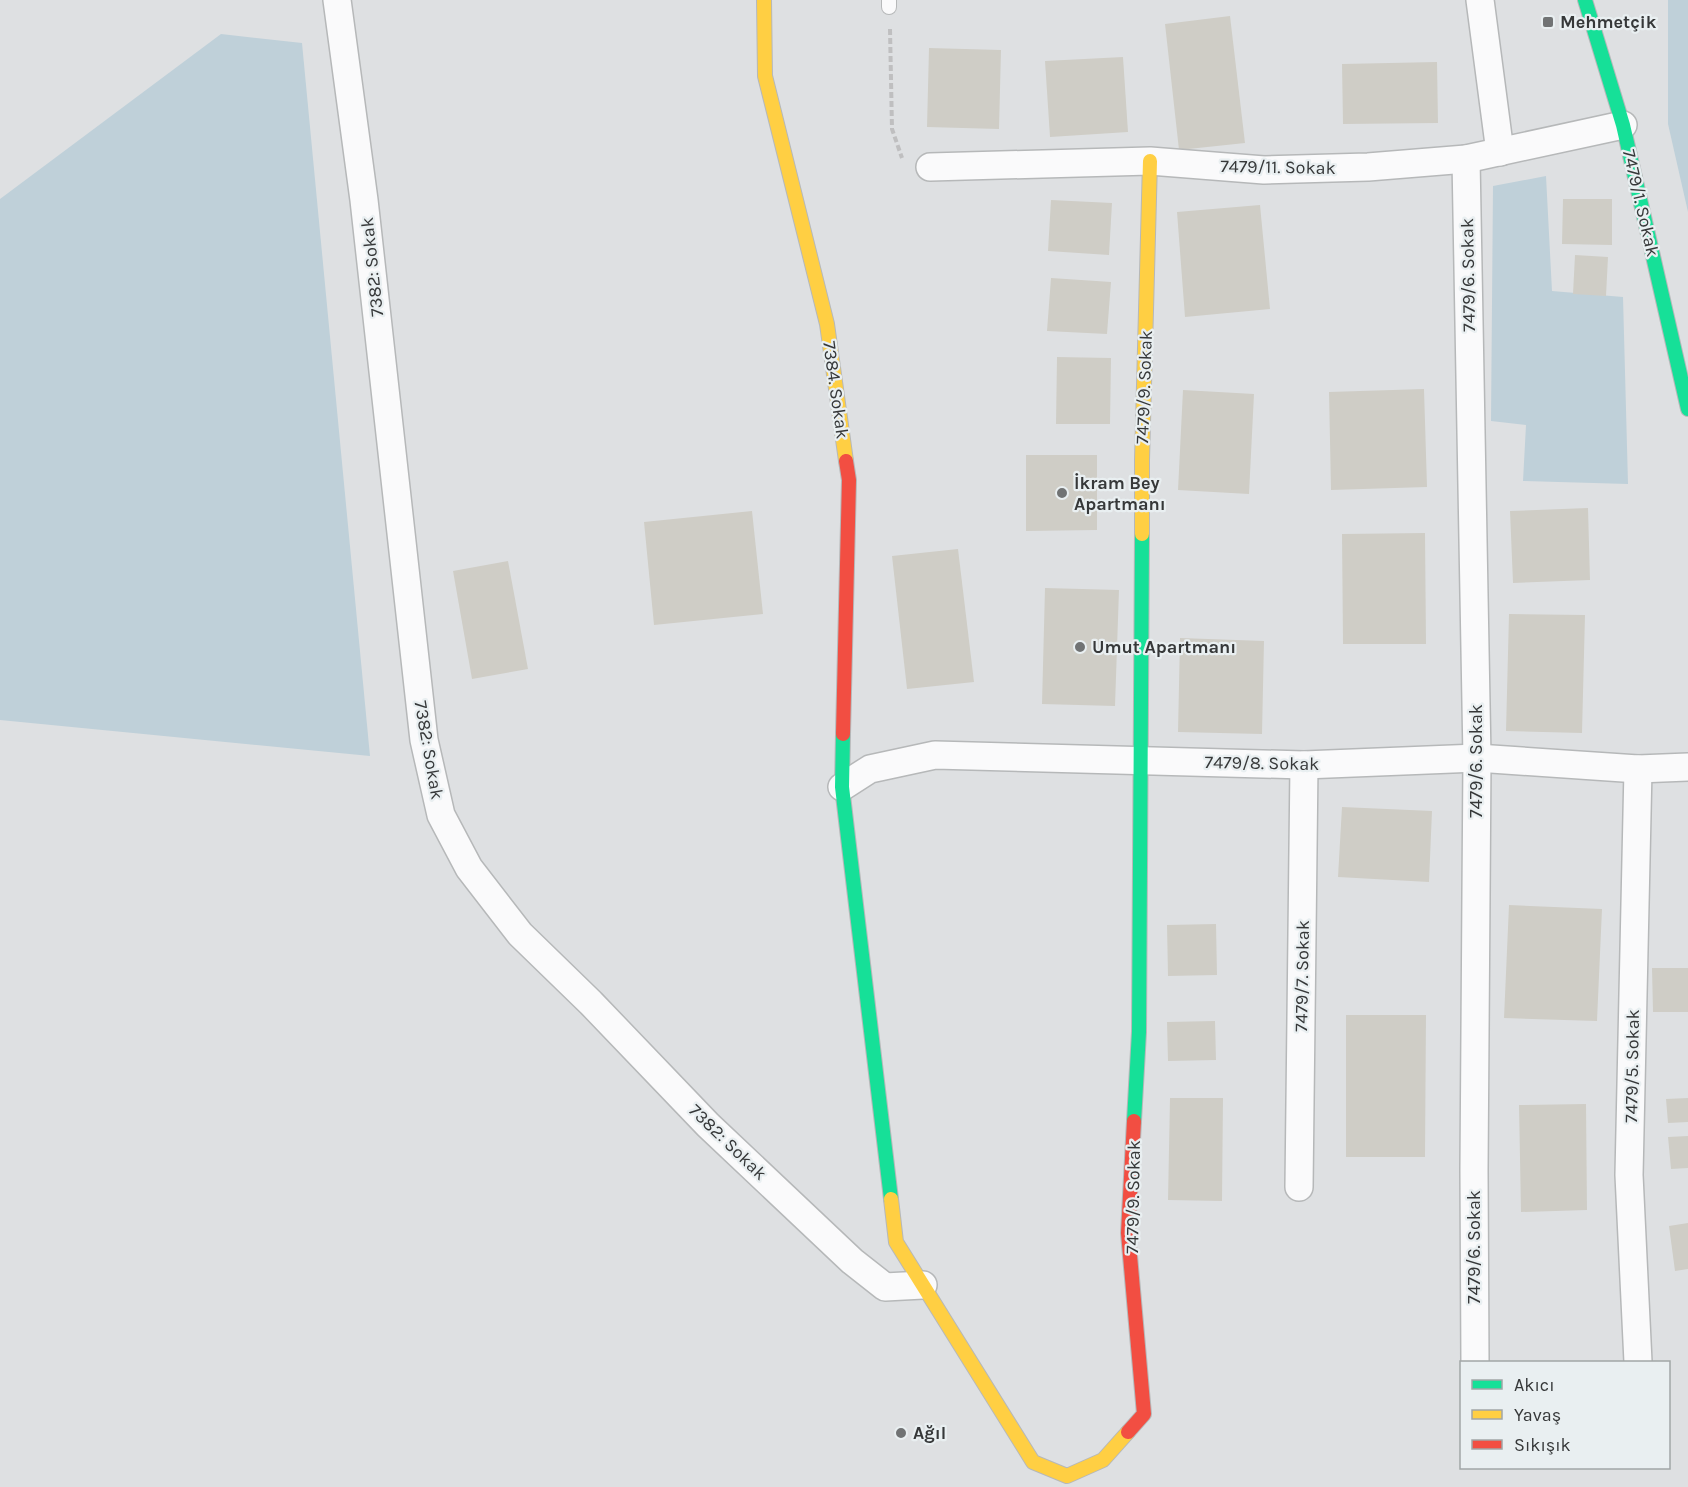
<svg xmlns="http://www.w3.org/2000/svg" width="1688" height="1487" viewBox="0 0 1688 1487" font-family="Karla,sans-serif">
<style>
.green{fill:#bfd0d9}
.building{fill:#cfcdc6}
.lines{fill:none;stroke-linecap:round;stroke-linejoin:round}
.lane-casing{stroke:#b6b8b9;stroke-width:16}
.street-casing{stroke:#b6b8b9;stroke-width:30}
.fast-casing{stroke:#b6b8b9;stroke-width:16}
.slow-casing{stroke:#b6b8b9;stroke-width:16}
.jam-casing{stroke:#b6b8b9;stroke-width:16}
.path{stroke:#bfbfc0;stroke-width:4;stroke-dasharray:6 3;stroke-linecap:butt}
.lane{stroke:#fafafb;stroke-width:14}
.street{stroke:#fafafb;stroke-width:27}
.fast{stroke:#16e098;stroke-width:14}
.slow{stroke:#ffcf43;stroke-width:14}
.jam{stroke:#f24e42;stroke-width:14}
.poi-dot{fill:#717374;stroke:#e9eff1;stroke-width:2}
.labels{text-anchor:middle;stroke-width:4.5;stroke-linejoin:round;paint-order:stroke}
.poi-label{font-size:18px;font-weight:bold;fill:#363839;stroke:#e9eff1;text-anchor:start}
.street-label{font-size:18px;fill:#363839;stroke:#e9eff1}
</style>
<rect width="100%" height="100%" fill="#dee0e2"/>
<g class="green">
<polygon points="1668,0 1688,0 1688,212 1668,124"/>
<polygon points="221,34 302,43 370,756 0,720 0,199"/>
<polygon points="1546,176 1552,291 1623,297 1628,484 1523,481 1526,425 1491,421 1493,186"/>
</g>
<g class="building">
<polygon points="1230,16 1245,143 1179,150 1165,24"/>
<polygon points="929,48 1001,50 999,129 927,127"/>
<polygon points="1123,57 1128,132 1050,137 1045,61"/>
<polygon points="1437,62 1438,123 1343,124 1342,64"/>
<polygon points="1563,199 1612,199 1612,245 1562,244"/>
<polygon points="1051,200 1112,203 1109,255 1048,251"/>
<polygon points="1260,205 1270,309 1185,317 1177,212"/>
<polygon points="1575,255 1608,257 1606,296 1573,294"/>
<polygon points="1051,278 1111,282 1107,334 1047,331"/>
<polygon points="1057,357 1111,358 1110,424 1056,424"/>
<polygon points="1424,389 1427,487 1331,490 1329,392"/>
<polygon points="1183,390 1254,394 1249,494 1178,490"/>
<polygon points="1026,455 1097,455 1097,530 1026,531"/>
<polygon points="1588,508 1590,580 1513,583 1510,511"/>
<polygon points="752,511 763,614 654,625 644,522"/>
<polygon points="1425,533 1426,644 1343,644 1342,534"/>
<polygon points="958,549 974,682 907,689 892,556"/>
<polygon points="508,561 528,669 472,679 453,571"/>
<polygon points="1045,588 1119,590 1115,706 1042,704"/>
<polygon points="1509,614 1585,615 1582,733 1506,731"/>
<polygon points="1180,638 1264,641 1262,734 1178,732"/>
<polygon points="1342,807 1432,811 1429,882 1338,877"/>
<polygon points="1509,905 1602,909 1597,1021 1504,1018"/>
<polygon points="1216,924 1217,975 1168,976 1167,925"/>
<polygon points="1652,968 1688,968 1688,1012 1653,1012"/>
<polygon points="1346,1015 1426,1015 1425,1157 1346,1157"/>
<polygon points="1215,1021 1216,1060 1168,1061 1167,1022"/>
<polygon points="1170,1098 1223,1098 1222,1201 1168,1200"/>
<polygon points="1688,1098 1688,1122 1668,1123 1666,1099"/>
<polygon points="1586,1104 1587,1210 1521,1212 1519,1105"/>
<polygon points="1688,1136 1688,1168 1671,1169 1668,1137"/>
<polygon points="1688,1223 1688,1269 1675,1271 1669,1226"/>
</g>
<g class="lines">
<defs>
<polyline id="lane" points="889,7 889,0"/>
<g id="street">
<polyline points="337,0 364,200 424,740 441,815 469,868 520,934 591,1003 708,1125 852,1261 885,1287 923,1285"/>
<polyline points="1480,0 1500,152"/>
<polyline points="1466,159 1477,758 1474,1170 1475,1362"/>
<polyline points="930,167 1150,161 1264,170 1368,167 1466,159 1623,125"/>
<polyline points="1638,769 1629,1175 1638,1362"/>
<polyline points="842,787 870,769 935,755 1304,765 1477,758 1638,769 1688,767"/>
<polyline points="1299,1187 1304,765"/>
</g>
<g id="fast">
<polyline points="1585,0 1623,125 1688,409"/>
<polyline points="843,734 842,787 891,1199"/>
<polyline points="1134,1121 1139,1032 1142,534"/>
</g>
<g id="slow">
<polyline points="764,0 765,76 827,324 846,461"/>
<polyline points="1142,534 1142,460 1150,161"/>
<polyline points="891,1199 896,1242 1033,1462 1067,1476 1103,1460 1128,1432"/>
</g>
<g id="jam">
<polyline points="843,734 849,480 846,461"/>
<polyline points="1128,1432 1144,1414 1128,1233 1134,1121"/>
</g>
</defs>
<use href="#lane" class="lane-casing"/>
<use href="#street" class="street-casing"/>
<use href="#fast" class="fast-casing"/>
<use href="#slow" class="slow-casing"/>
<use href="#jam" class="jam-casing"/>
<polyline class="path" points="890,29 892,129 902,158"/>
<use href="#lane" class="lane"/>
<use href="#street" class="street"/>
<use href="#fast" class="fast"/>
<use href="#slow" class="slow"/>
<use href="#jam" class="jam"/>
</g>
<g class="poi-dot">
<rect x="1542" y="16" width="12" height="12" rx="3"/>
<circle cx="1062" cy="493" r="6"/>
<circle cx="1080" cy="647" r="6"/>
<circle cx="901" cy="1433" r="6"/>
</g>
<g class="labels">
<g class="poi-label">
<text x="1560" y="28">Mehmetçik</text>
<text x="1074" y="489">İkram Bey<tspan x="1074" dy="21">Apartmanı</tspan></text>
<text x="1092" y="653">Umut Apartmanı</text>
<text x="913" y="1439">Ağıl</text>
</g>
<g class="street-label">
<text transform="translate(1278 167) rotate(1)" y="6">7479/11. Sokak</text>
<text transform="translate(1641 203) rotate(77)" y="6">7479/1. Sokak</text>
<text transform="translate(372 267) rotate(-96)" y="6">7382: Sokak</text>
<text transform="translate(1468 275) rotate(-91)" y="6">7479/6. Sokak</text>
<text transform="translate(1144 387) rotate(-88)" y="6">7479/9. Sokak</text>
<text transform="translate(836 390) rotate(82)" y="6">7384. Sokak</text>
<text transform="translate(429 750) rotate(80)" y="6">7382: Sokak</text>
<text transform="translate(1476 761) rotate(-90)" y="6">7479/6. Sokak</text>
<text transform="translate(1262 763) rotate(1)" y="6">7479/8. Sokak</text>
<text transform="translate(1302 976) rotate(-89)" y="6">7479/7. Sokak</text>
<text transform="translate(1632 1066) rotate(-89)" y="6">7479/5. Sokak</text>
<text transform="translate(728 1142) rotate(44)" y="6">7382: Sokak</text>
<text transform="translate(1133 1197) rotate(-89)" y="6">7479/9. Sokak</text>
<text transform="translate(1474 1247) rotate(-90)" y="6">7479/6. Sokak</text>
</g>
</g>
<rect x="1460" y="1361" width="210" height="108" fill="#e9eff1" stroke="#a1a6a7" stroke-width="1.5"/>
<rect x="1472" y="1380" width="30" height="9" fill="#16e098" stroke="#a1a6a7" stroke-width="1.5"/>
<text x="1514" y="1391" font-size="18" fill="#363839">Akıcı</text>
<rect x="1472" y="1410" width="30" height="9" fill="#ffcf43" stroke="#a1a6a7" stroke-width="1.5"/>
<text x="1514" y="1421" font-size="18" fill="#363839">Yavaş</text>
<rect x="1472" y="1440" width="30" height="9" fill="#f24e42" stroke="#a1a6a7" stroke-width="1.5"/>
<text x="1514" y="1451" font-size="18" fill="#363839">Sıkışık</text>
</svg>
